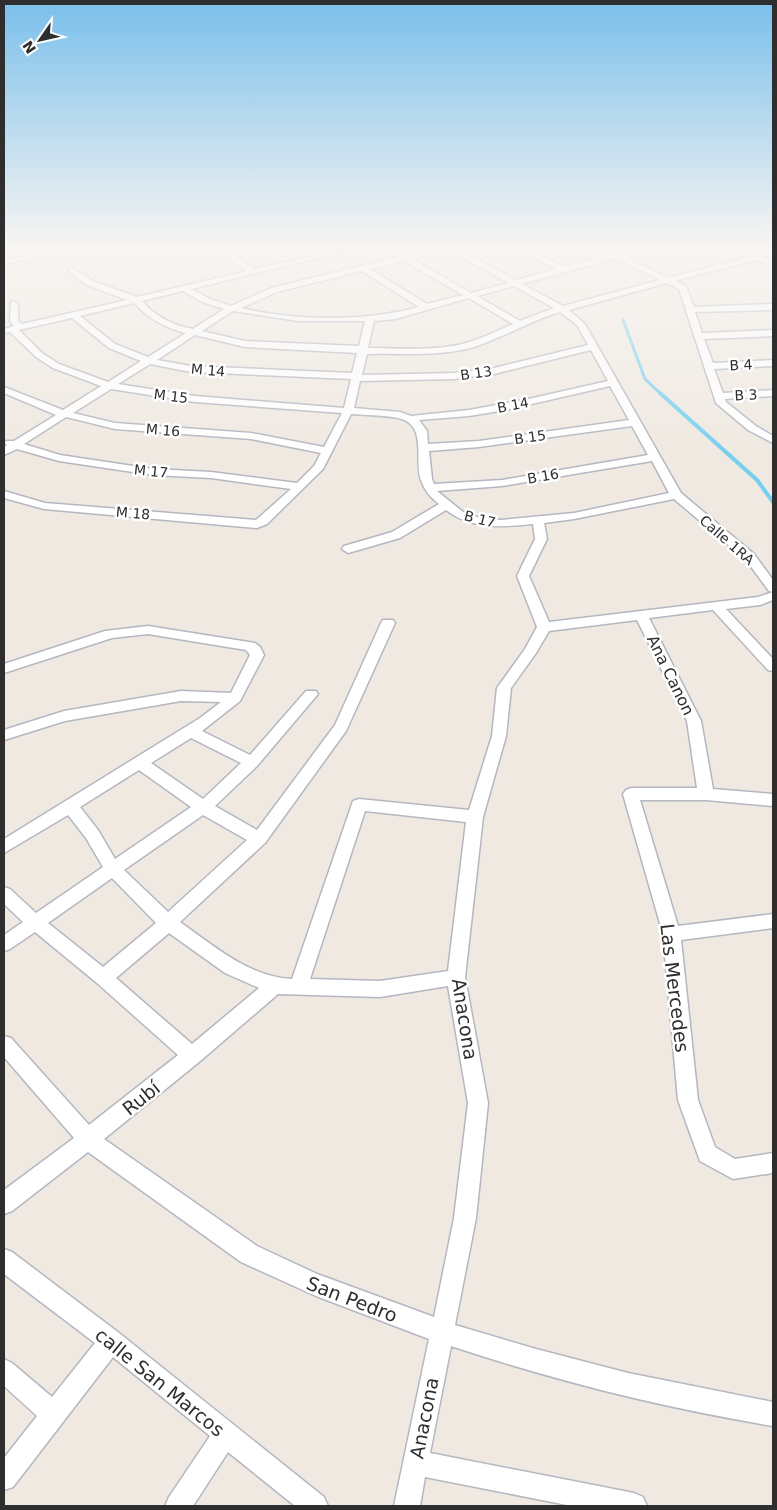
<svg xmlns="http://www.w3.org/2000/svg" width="777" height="1510" viewBox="0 0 777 1510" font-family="'DejaVu Sans',sans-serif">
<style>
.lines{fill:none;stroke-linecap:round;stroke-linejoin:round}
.stream-far1{stroke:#75cff0;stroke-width:3}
.stream{stroke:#75cff0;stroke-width:4}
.lane-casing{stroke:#b4b7c1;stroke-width:5.5}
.street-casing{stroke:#b4b7c1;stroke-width:3}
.lane{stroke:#fff;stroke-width:4.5}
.street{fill:#fff;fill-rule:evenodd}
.labels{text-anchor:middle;stroke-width:5;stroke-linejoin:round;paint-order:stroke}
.far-street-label{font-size:14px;fill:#2e2e2e;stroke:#fff}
.street-label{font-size:16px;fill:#2e2e2e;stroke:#fff}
.near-street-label{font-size:19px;fill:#2e2e2e;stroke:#fff}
</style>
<rect width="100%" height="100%" fill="#efe9e1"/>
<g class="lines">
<polyline class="stream-far1" points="623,320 645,379 661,394"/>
<polyline class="stream" points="660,393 757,480 773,502"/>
<defs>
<polyline id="lane" points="753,245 771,252"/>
<g id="street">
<polygon points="84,245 99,245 95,247 4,264 4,260"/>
<path d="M160,245H170L193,252L214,247L212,245L224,246L255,269L321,254L305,245C315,245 319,250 328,252C338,253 358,244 372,245L191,289L208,298L231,306L271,288L442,246L441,245H461L456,248L516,280L556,269L510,245H519L565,267L594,259L567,245H577L603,257L648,245H659L658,247L624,256L668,278L747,257L721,245H731L773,261V266L755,260L675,281L686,286L694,307L773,304V310L695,312L702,333L773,330V336L704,339L713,363L773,360V366L714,369L723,393L773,390V396L725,399L726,402L756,426L773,436V443L748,430L716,403L679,289L667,283L569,310L585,324L681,493L754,554L773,580V592L769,591L746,560L674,499L574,519L544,523L547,539L529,576L549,622L758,597L773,592V600L760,605L726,609L773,659V671L768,670L713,610L649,618L701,721L713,789L773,794V806L706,800H640L678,926L773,914V928L681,940L698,1100L715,1147L735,1159L773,1153V1173L733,1179L700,1161L678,1100L663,934L623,794L626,790L631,788H697L687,721L637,620L549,631L536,653L511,688L506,736L483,817L465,977L488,1103L476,1218L455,1325L536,1349L628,1373L773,1402V1426C664,1408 556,1381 451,1346L430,1453L634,1493L643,1497L647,1506H572L425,1477L420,1506H394L429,1339L316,1296L241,1262L88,1152L12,1211L4,1214V1190L74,1138L4,1057V1036L11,1038L89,1125L178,1055L97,983L35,932L10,949L4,951V935L23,922L4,904V887L10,889L36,913L103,867L86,838L68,815L4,853V839L200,718L221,702L181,701L65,721L4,740V730L64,711L181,691L231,693L250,655L246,650L148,634L112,638L4,673V664L105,631L148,626L255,643L260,647L264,655L240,701L202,731L250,755L306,691H316L318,694L257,766L215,806L257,830L335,725L381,623L383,620H393L395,623L346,731L265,843L180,922C214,946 249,977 292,979L353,801L359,799L469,810L492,736L497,688L525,649L537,627L517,576L535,539L533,524C502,527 472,530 446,510L400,538L348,553L342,549L344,546L392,532L439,504C430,497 425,491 421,480C414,459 428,424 398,418C383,415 366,415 351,414L323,469L267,524L257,528L44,509L4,498V491L45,503L256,520L291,489L211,478L153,475L59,461L17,449L4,455V447L7,445L5,443L6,441H14L56,415L4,393V387L63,410L101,386L53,368L36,357L10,332L4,333V329L14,326L10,321L11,301L18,303V321L22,324L127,300L89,286L69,272V268H72L95,282L137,297L247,271L219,251L192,257ZM448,250L508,283L471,293L412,259ZM616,258L660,280L563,306L522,284ZM404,261L463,295L427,304L370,269ZM362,271L419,307C363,322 297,321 241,308L277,292ZM514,286L554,308L520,321L477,296ZM183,291L202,302L224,309L193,329C172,325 156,317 142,301ZM469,298L513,324C495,332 477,341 458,345C429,351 398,348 368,348L374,321L395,319ZM134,303C149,319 165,328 186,333L148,357L115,344L80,316ZM233,311L298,321H365L359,346L245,341L202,331ZM560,312L577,325L588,345L494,368L454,373L362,375L367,354C403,353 439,357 474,347C504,337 530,321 560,312ZM72,318L109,348L141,361L108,382L59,364L42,353L19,330ZM195,335L245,347L357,353L352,373L191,366L157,360ZM591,350L608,381L524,400L469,410L411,416L400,412L354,408L360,381L454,379L494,374ZM150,364L191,372L351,379L344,408L195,396L118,384ZM610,386L629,420L479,441L428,444L427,431L419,420L469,416L506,410ZM111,389L195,402L342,413L324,447L251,433L115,423L73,413ZM66,417L115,429L251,439L321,453L314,466L297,483L211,472L153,469L60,455L24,444ZM632,426L648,455L502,480L434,484L432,479L429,451L479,447ZM652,461L669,493L574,513L501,520L480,518L463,512L437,491L502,486ZM191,738L241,763L203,799L151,763ZM139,770L191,807L115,859L98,830L80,807ZM365,811L466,822L448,971L380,981L310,979ZM203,815L247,840L168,912L124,870ZM112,878L156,923L103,967L48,923ZM169,933L225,973L259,988L192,1044L116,978ZM448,986L468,1103L454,1218L434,1317L317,1274L257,1246L104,1139L199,1062L278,994L380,997Z"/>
<polygon points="4,1249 12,1252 119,1333 324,1497 328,1506 295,1506 228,1452 193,1506 165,1506 169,1497 210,1436 113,1357 13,1487 4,1490 4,1458 37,1416 4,1386 4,1359 12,1363 52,1397 95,1343 4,1274"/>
</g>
</defs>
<use href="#lane" class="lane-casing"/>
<use href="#street" class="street-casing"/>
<use href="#lane" class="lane"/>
<use href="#street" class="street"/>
</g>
<linearGradient id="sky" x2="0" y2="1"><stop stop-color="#7abfeb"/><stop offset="0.54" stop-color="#f8f5f2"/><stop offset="1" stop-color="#f8f5f2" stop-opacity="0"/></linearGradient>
<rect width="777" height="456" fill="url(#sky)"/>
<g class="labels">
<g class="far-street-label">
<text transform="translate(741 365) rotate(-3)" y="5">B 4</text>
<text transform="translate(208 370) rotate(5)" y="5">M 14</text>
<text transform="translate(476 373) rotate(-8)" y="5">B 13</text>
<text transform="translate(746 395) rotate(-3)" y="5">B 3</text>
<text transform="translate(171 396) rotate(7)" y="5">M 15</text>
<text transform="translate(513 405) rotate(-11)" y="5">B 14</text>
<text transform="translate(163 430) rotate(5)" y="5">M 16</text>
<text transform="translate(530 437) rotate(-8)" y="5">B 15</text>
<text transform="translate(151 471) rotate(6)" y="5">M 17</text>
<text transform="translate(543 476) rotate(-10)" y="5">B 16</text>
<text transform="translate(133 513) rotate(5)" y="5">M 18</text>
<text transform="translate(480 519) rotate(14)" y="5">B 17</text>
<text transform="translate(727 540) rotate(41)" y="5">Calle 1RA</text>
</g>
<g class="street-label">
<text transform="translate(671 675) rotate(64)" y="6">Ana Canon</text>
</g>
<g class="near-street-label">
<text transform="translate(675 988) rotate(83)" y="7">Las Mercedes</text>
<text transform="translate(465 1019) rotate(81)" y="7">Anacona</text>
<text transform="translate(141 1098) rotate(-39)" y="7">Rubí</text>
<text transform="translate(352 1299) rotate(21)" y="7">San Pedro</text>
<text transform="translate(160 1382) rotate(39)" y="7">calle San Marcos</text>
<text transform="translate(424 1418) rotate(-79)" y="7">Anacona</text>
</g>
</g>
<rect width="777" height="1510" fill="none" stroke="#2e2e2e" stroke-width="10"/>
<g transform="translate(40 40) rotate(236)" stroke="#ffffff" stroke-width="4" paint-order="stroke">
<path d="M0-4L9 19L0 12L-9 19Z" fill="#2e2e2e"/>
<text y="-8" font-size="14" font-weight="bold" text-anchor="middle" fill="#2e2e2e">N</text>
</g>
</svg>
